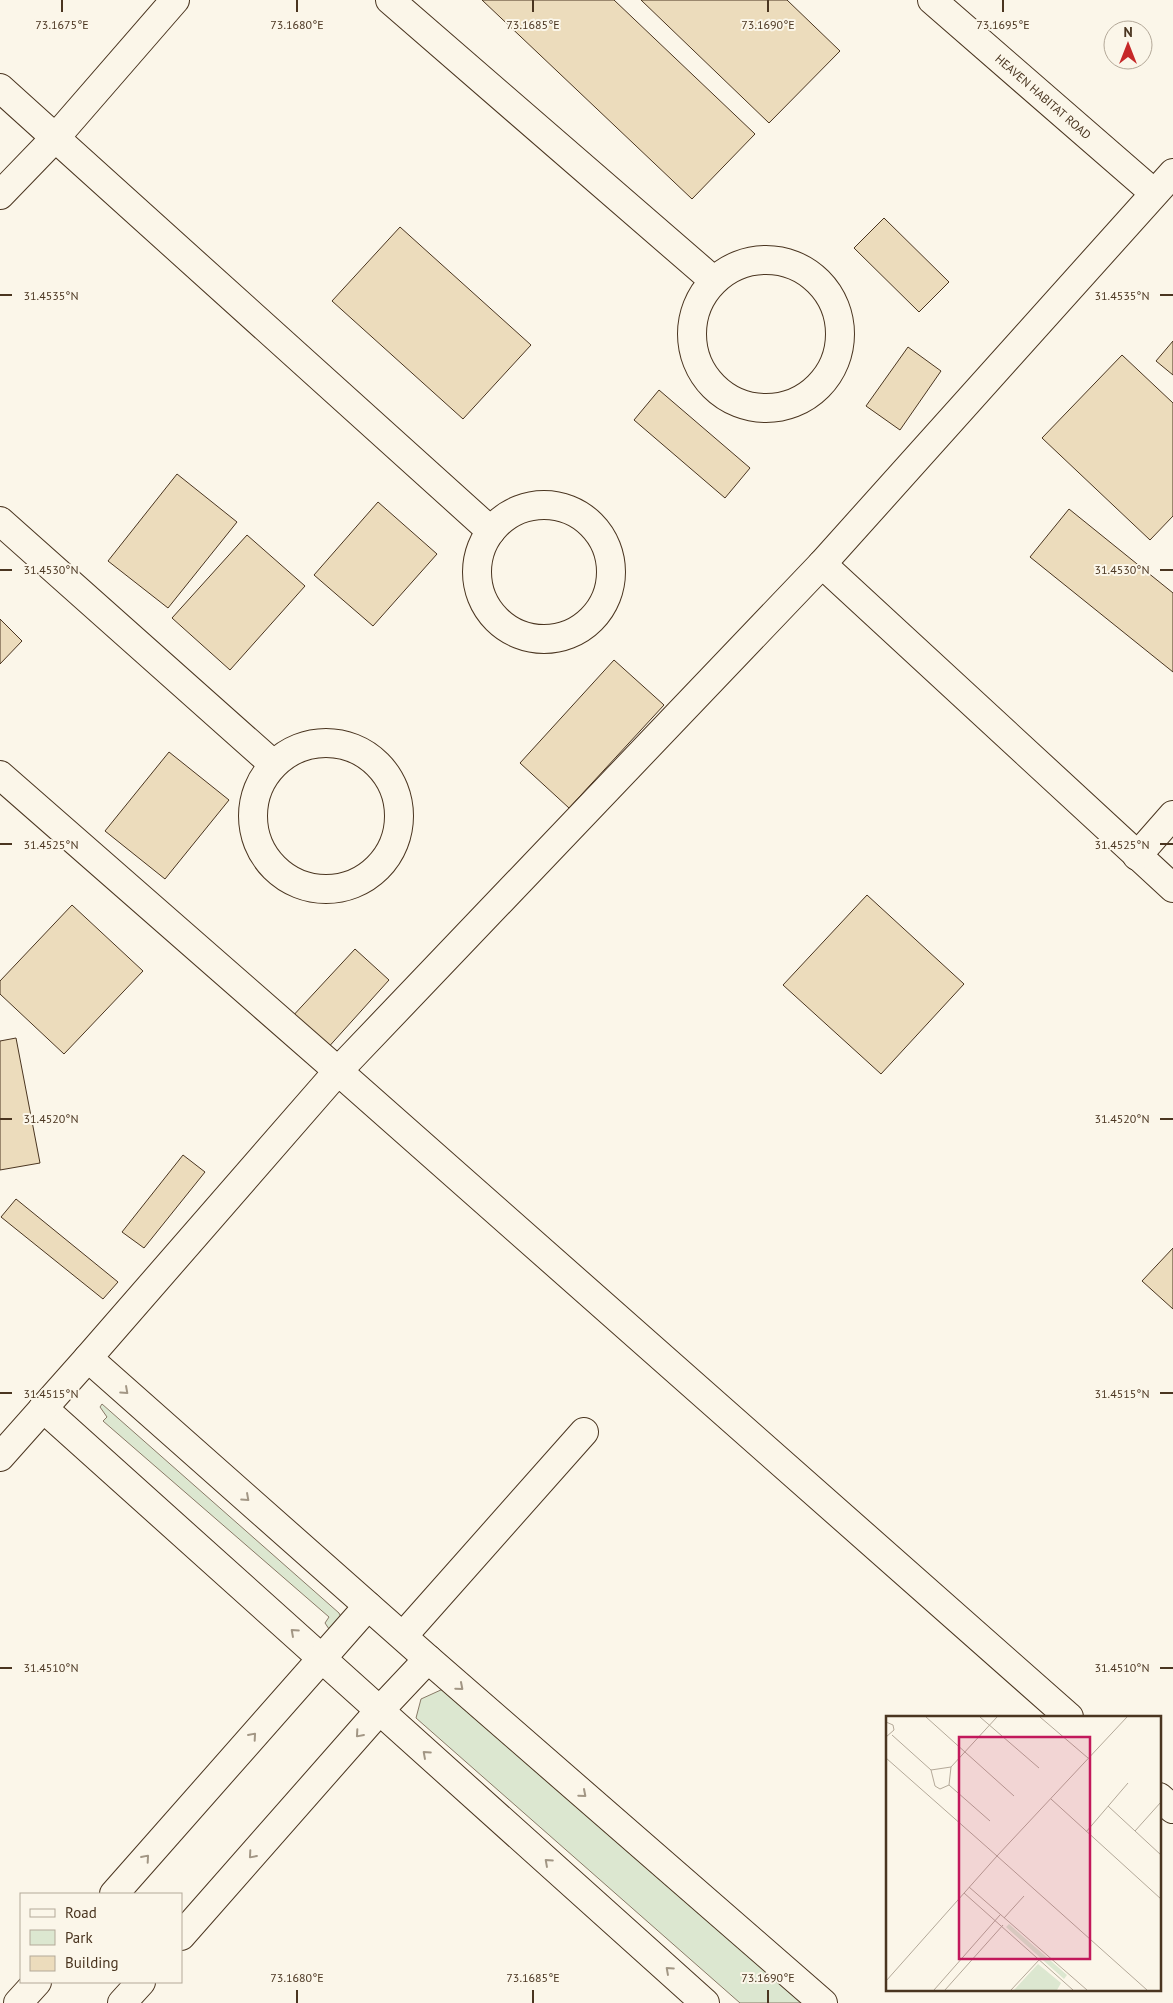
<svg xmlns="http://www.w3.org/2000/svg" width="1173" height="2003" viewBox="0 0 1173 2003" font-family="'PT Sans',sans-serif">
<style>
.green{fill:#dce7d0;stroke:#887966}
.building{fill:#ecdcbc;stroke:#4a3520}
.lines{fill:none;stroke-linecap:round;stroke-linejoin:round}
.minor-casing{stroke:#4a3520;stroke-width:30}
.minor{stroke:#fbf6e9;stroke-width:28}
.oneway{stroke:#a29684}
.ticks{fill:none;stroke:#4a3520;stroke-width:2}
.labels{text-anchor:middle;stroke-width:4;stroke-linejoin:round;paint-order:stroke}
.street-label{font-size:12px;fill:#4a3520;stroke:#fbf6e9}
.inset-road{fill:none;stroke:#b4a999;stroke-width:1}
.view{fill:#c2185b;fill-opacity:0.15;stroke:#c2185b;stroke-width:2.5}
.inset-edge{fill:none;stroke:#4a3520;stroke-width:2.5}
.ticks-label{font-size:12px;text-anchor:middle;fill:#4a3520;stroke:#fbf6e9;stroke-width:4;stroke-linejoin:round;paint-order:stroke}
</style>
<rect width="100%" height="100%" fill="#fbf6e9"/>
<g class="green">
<polygon points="102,1404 339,1613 342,1619 333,1631 329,1629 325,1623 329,1617 103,1421 107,1417 100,1407"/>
<polygon points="443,1689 804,2003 740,2003 416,1718 421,1699"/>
</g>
<g class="building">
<polygon points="482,0 614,0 755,134 692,199"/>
<polygon points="641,0 787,0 840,51 769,123"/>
<polygon points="884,218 949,282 919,312 854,248"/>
<polygon points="400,227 531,345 463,419 332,301"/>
<polygon points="1173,341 1173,375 1156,361"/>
<polygon points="908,347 941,371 900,430 866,406"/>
<polygon points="1122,355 1173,403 1173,516 1150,540 1042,438"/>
<polygon points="659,390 750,468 725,498 634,420"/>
<polygon points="177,474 237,522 168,608 108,561"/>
<polygon points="378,502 437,554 373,626 314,575"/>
<polygon points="1069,509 1173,593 1173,672 1030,557"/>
<polygon points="247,535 305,586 230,670 172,618"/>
<polygon points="0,619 22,641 0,664"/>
<polygon points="614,660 664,705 569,808 520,763"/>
<polygon points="169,752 229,800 165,879 105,831"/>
<polygon points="867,895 964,984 881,1074 783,985"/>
<polygon points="72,905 143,971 64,1054 0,994 0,981"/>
<polygon points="355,949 389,980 325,1051 290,1019"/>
<polygon points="16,1038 40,1163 0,1170 0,1041"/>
<polygon points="183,1155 205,1172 144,1248 122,1232"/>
<polygon points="16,1199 118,1282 103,1299 1,1217"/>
<polygon points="1173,1248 1173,1309 1142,1281"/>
</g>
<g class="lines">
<defs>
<g id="minor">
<polyline points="390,0 713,280"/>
<polyline points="932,0 1154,193"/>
<polyline points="0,88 491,531"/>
<polyline points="0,195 56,137 175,0"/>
<circle cx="766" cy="334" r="74"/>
<circle cx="544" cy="572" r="67"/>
<polyline points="0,521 273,764"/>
<polyline points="822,564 1173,888"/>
<circle cx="326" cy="816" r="73"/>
<polyline points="0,775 338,1071 822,564 1173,173"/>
<polyline points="1137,856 1173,815"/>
<polyline points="88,1358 428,1659 823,2003"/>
<polyline points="43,1408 705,2003"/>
<polyline points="0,1457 88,1358 338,1071 1069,1717"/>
<polyline points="403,1636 584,1432"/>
<polyline points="1159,1797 1173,1809"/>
<polyline points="114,1894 368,1606"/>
<polyline points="181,1936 379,1711 428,1659"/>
<polyline points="18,2003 37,1982"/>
<polyline points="122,2003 141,1982"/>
</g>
</defs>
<use href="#minor" class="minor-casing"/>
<use href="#minor" class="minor"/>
</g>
<defs><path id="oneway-chevron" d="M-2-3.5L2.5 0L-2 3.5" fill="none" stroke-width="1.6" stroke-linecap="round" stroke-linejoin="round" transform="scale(1.25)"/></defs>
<g class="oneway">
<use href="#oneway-chevron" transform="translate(125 1391) rotate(42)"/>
<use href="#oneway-chevron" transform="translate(246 1498) rotate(42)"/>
<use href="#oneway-chevron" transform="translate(294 1632) rotate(-138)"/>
<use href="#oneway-chevron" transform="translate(460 1687) rotate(41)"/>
<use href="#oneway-chevron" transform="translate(359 1734) rotate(131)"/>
<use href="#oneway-chevron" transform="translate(253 1736) rotate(-49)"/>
<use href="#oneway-chevron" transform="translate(426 1754) rotate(-138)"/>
<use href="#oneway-chevron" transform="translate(583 1794) rotate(41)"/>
<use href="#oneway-chevron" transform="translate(252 1855) rotate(131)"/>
<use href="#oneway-chevron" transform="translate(146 1858) rotate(-49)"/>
<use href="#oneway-chevron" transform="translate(548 1862) rotate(-138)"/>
<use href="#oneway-chevron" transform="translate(669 1970) rotate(-138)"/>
</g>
<path class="ticks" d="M62,0V12M297,0V12M533,0V12M768,0V12M1003,0V12M0,295H12M1160,295H1173M0,570H12M1160,570H1173M0,844H12M1160,844H1173M0,1119H12M1160,1119H1173M0,1393H12M1160,1393H1173M0,1668H12M1160,1668H1173M297,1990V2003M533,1990V2003M768,1990V2003"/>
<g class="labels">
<g class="street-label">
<text transform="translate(1043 97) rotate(41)" y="4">HEAVEN HABITAT ROAD</text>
</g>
</g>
<g transform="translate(886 1716)">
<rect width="275" height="275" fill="#fbf6e9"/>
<path d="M123,208L181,259L178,263L120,211ZM152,248L175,267L171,274H128Z" fill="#dce7d0"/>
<path class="inset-road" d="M40,1L128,80M94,1L153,52M154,1L202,42M0,6L7,9L8,14L0,21M6,19L45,54L65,51M0,42L111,140L241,1M45,54L49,70L54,73L63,69M165,83L275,183M222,90L275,139M104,105L63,69L65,51L111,1M249,115L275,86M200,116L242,67M83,171L201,274M78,177L187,274M118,202L138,180M0,265L111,140L261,274M48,274L114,199M59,274L117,209M125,274L153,244"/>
<path class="view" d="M73,21H204V243H73Z"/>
<rect width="275" height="275" class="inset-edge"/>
</g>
<g class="ticks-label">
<text x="62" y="29">73.1675°E</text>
<text x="297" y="29">73.1680°E</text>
<text x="533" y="29">73.1685°E</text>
<text x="768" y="29">73.1690°E</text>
<text x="1003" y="29">73.1695°E</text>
<text x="51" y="300">31.4535°N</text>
<text x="1122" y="300">31.4535°N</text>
<text x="51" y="574">31.4530°N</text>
<text x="1122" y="574">31.4530°N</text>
<text x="51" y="849">31.4525°N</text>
<text x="1122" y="849">31.4525°N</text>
<text x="51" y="1123">31.4520°N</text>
<text x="1122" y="1123">31.4520°N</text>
<text x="51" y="1398">31.4515°N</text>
<text x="1122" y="1398">31.4515°N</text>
<text x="51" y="1672">31.4510°N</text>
<text x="1122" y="1672">31.4510°N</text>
<text x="297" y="1982">73.1680°E</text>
<text x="533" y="1982">73.1685°E</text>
<text x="768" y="1982">73.1690°E</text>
</g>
<rect x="20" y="1893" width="162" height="90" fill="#fbf6e9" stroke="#b4a999"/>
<rect x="30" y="1909" width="25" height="8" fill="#fbf6e9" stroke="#b4a999"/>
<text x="65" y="1918" font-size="15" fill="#4a3520">Road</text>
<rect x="30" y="1930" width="25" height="15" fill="#dce7d0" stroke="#b4a999"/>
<text x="65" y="1943" font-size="15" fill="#4a3520">Park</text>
<rect x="30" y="1956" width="25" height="15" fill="#ecdcbc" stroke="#b4a999"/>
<text x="65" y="1968" font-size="15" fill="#4a3520">Building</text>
<g transform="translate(1128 45)"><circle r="24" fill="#fbf6e9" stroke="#b4a999"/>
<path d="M0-4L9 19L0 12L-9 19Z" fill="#c62828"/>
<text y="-8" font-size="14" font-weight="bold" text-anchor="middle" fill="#4a3520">N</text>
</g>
</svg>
